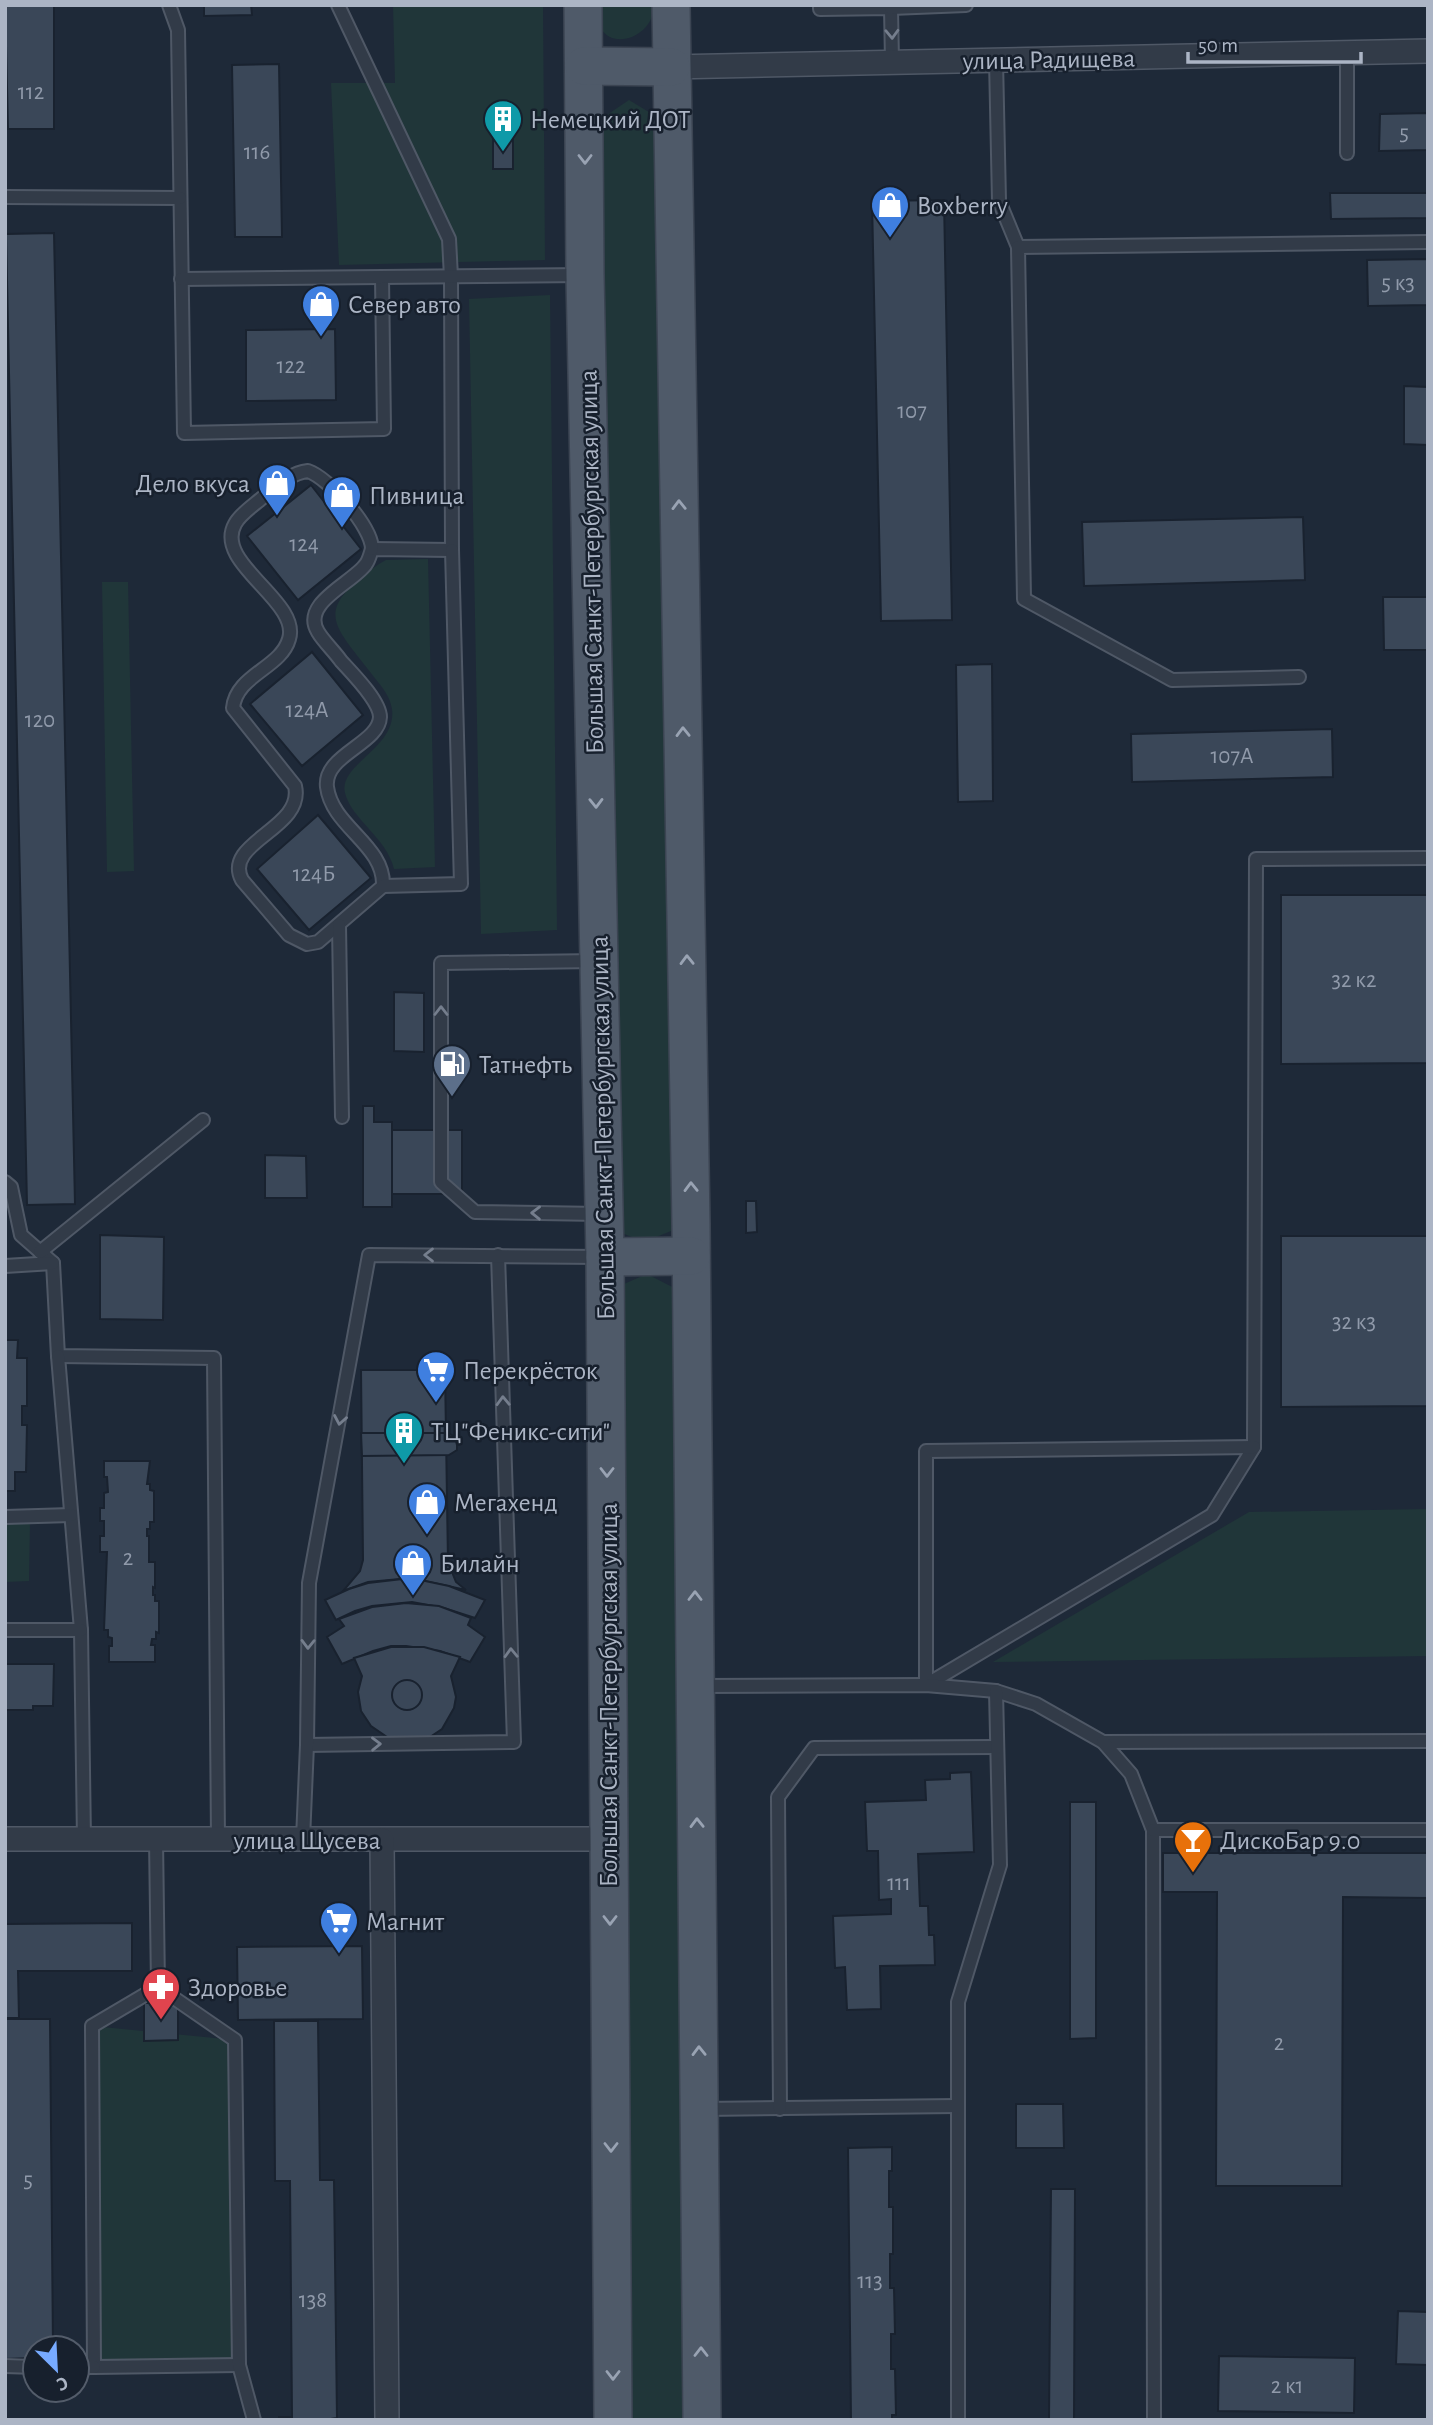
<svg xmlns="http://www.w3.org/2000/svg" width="1433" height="2425" viewBox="0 0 1433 2425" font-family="'Alegreya Sans',sans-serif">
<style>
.green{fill:#203639}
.building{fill:#3a4758;stroke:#19222f;stroke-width:2}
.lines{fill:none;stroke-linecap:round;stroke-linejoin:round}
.lane-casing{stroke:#4f5866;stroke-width:16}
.street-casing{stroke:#4f5866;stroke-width:26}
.primary-casing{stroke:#3b4452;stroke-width:40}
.lane{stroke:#323b48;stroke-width:12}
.street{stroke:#323b48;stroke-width:23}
.primary{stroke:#4f5a69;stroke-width:37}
.oneway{stroke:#757e8d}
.oneway2{stroke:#99a3b3}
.labels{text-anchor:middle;stroke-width:5;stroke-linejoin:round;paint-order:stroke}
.number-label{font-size:23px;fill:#909aaa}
.street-label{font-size:26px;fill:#acb5c5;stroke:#17202d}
.poi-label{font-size:26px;fill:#acb5c5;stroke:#17202d;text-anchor:start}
</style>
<rect width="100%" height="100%" fill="#1e2938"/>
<g class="green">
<polygon points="393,5 543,5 545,260 339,265 331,83 395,83"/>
<path d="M594,5H654C655,34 614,53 600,27C597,21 596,12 594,5Z"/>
<polygon points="629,100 662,120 676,1229 644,1242 612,1229 595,123"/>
<polygon points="550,295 557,930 481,934 469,299"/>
<path d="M428,559L435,867L394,869C387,838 352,820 345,793C338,764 397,748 392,709C390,696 382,687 374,677C332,622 312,612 379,564L386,560Z"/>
<polygon points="102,582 128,582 134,871 107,872"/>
<polygon points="647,1274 678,1290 690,2420 624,2420 617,1287"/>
<polygon points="1428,1509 1428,1656 993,1662 1249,1512"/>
<polygon points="5,1522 30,1522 29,1581 5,1582"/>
<polygon points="92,2026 235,2040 239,2365 94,2367"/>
</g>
<g class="building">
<polygon points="5,5 54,5 54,129 8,129"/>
<polygon points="204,5 251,5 252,15 204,16"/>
<polygon points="279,64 282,237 235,237 232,65"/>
<polygon points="1428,113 1428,150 1379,151 1380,114"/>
<polygon points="513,137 513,169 493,169 493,138"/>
<polygon points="1330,193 1428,193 1428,218 1331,219"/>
<polygon points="944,200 952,620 881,621 872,201"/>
<polygon points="54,233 75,1204 27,1205 6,234"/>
<polygon points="1428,259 1428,305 1368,306 1367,260"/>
<polygon points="335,329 336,400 246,401 246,330"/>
<polygon points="1404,386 1428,387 1428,445 1404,444"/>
<polygon points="311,485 361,549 298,600 247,536"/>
<polygon points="1303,517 1305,580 1084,586 1082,522"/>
<polygon points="1383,597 1428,597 1428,650 1384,650"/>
<polygon points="312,652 363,715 302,766 250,704"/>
<polygon points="992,664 993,801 958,802 956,665"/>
<polygon points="1332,729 1333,777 1132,782 1131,734"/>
<polygon points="318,815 371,878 309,930 257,869"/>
<polygon points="1281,895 1428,895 1428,1063 1281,1064"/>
<polygon points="394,992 424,993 424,1052 394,1051"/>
<polygon points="363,1106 374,1106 374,1122 392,1122 392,1207 363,1207"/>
<rect x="392" y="1130" width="70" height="64"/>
<polygon points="265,1155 306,1156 307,1198 265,1198"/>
<polygon points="746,1201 756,1201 757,1232 746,1233"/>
<polygon points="100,1235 164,1237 163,1320 100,1319"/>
<polygon points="1281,1236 1428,1236 1428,1406 1281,1407"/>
<polygon points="5,1340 18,1340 17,1358 27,1358 27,1406 22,1406 22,1425 27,1425 26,1472 15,1472 15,1491 5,1491"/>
<polygon points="361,1370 445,1370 448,1562 456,1582 466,1590 411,1578 368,1582 343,1591 360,1571 363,1560"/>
<polygon points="361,1433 448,1433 455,1437 457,1445 457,1450 449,1455 362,1456"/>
<polygon points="104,1461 150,1461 147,1484 150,1484 150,1490 154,1491 154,1522 150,1522 150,1529 147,1529 147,1536 149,1536 149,1562 155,1562 155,1588 153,1587 153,1595 155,1595 155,1601 159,1601 159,1633 156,1632 156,1639 152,1639 151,1645 155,1645 155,1662 109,1662 109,1646 112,1646 112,1638 108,1637 108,1630 104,1630 107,1552 100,1552 100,1536 104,1536 104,1521 100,1521 100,1508 104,1508 104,1493 108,1492 107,1477 104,1477"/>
<polygon points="411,1578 449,1586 485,1600 475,1618 444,1608 412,1602 372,1606 355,1611 336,1620 325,1600 349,1589 368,1583"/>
<polygon points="406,1603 439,1606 471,1618 468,1625 485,1637 470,1662 440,1651 406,1646 391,1646 373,1651 342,1664 327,1637 344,1626 339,1619 372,1607"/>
<polygon points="391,1647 424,1647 460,1657 451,1676 456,1697 454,1708 442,1729 424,1741 390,1739 371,1726 361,1711 358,1692 362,1676 354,1658"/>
<polygon points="5,1664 54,1664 53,1706 33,1706 33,1710 5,1710"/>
<circle cx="407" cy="1695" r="15"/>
<polygon points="971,1772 974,1852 918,1854 920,1906 928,1906 929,1935 934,1935 935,1965 880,1966 881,2009 847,2010 845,1967 835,1968 833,1916 891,1914 891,1899 879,1900 878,1851 867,1851 865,1802 926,1800 925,1780 950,1779 950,1773"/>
<polygon points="1070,1802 1096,1802 1096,2038 1070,2039"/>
<polygon points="1163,1853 1428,1853 1428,1898 1343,1897 1342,2186 1216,2186 1217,1892 1163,1892"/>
<polygon points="132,1923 132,1971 18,1971 19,2018 5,2018 5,1924"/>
<polygon points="362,1946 363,2019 238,2020 237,1947"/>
<polygon points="144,2003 178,2003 178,2040 144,2041"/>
<polygon points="5,2019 50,2019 53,2348 35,2348 35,2358 5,2359"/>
<polygon points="274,2021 318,2021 320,2180 334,2180 337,2418 324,2420 279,2420 279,2417 292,2417 290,2181 275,2181"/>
<polygon points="1016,2104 1063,2104 1064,2148 1016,2148"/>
<polygon points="892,2147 892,2171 889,2171 889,2207 893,2207 893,2254 890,2254 890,2288 894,2288 895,2334 891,2334 891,2369 895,2369 896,2415 892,2415 892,2420 851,2420 848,2148"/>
<polygon points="1051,2189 1075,2189 1074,2420 1049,2420"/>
<polygon points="1398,2311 1428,2312 1428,2365 1396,2364"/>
<polygon points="1219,2356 1355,2358 1354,2413 1218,2411"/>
</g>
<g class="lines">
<defs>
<g id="lane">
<polyline points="169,5 178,30 184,433 384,429 382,277"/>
<path d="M338,5L449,239L451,277L452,550L372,549C370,555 369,560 366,564C353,583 300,603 318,632C324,642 334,651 341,661C352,673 380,701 380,717C379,744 323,755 327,787C332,827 385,845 383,886"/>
<polyline points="820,5 820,9 891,8 892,61"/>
<polyline points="891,5 891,8 966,5"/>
<polyline points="1347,52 1347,153"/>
<polyline points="996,60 999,201 1018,247"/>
<polyline points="5,197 180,198"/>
<polyline points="181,279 584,275"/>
<path d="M372,549C372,527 329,478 308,471C290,473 276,487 262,498C254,505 240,514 235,524C213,563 301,601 289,639C281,668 236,675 233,708L295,786C305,829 222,842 242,880L289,935L307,944L318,942L383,886L461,884L452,550"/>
<polyline points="1299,677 1172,680 1024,599 1018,247 1428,242"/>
<polyline points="339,925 342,1117"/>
<polyline points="597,961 441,963 441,1182 475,1212 600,1214"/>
<polyline points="5,1182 11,1187 21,1235 53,1263 58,1356 214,1358 218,1839"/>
<polyline points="40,1252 203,1120"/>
<polyline points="5,1266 53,1263"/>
<polyline points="58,1356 81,1630 84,1840"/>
<polyline points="5,1517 71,1515"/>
<polyline points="5,1630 81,1630"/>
<polyline points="926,1685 1212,1515 1254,1447 1256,859 1428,858"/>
<polyline points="926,1685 926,1451 1254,1447"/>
<polyline points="699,1686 926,1685 996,1691 1036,1704 1103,1742 1428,1741"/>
<polyline points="1103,1742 1131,1774 1153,1830 1154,2420"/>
<polyline points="307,1745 514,1742 498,1255"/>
<polyline points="1153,1830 1428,1830"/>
<polyline points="156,1839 158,1987 92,2026 94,2367 239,2365"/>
<polyline points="303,1839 307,1745 309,1583 369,1255 602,1257"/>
<polyline points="158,1987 235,2040 239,2365 254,2420"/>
<polyline points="702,2109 957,2106"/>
<polyline points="780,2109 778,1797 814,1748 996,1747"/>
<polyline points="5,2366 35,2367"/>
<polyline points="77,2367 94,2367"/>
<polyline points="958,2420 958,2002 1000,1865 996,1691"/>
</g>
<g id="street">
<polyline points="671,67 1428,51"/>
<polyline points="5,1839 609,1839"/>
<polyline points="382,1840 387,2420"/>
</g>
<g id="primary">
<polyline points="583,5 585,275 605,1257 613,2420"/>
<polyline points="671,5 691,1224 702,2420"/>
<polyline points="584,66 671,67"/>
<polyline points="605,1257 691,1256"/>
</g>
</defs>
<use href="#lane" class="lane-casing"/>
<use href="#street" class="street-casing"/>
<use href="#primary" class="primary-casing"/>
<use href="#lane" class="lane"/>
<use href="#street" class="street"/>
<use href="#primary" class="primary"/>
</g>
<defs><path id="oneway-chevron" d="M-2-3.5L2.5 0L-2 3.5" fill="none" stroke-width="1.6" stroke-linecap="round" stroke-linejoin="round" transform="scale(1.75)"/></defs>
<g class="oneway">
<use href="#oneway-chevron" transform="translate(892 34) rotate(88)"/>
<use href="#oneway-chevron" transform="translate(441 1011) rotate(-90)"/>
<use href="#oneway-chevron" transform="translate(536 1213) rotate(-179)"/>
<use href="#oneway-chevron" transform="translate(429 1255) rotate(180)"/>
<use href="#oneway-chevron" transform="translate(503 1401) rotate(-92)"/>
<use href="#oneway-chevron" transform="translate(340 1420) rotate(100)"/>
<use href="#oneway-chevron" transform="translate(308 1644) rotate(91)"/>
<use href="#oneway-chevron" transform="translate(511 1653) rotate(-92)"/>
<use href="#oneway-chevron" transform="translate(376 1744) rotate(-1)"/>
</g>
<g class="oneway2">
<use href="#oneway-chevron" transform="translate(585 159) rotate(90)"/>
<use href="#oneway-chevron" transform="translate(679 505) rotate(-91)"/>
<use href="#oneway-chevron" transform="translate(683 732) rotate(-91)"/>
<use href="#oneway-chevron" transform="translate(596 803) rotate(89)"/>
<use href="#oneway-chevron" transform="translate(687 960) rotate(-91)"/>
<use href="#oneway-chevron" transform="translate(691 1187) rotate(-91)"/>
<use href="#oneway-chevron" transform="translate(607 1472) rotate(90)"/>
<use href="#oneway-chevron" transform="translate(695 1596) rotate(-90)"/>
<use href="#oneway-chevron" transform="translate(697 1823) rotate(-91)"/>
<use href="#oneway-chevron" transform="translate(610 1920) rotate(90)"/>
<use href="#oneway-chevron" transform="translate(699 2051) rotate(-91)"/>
<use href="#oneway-chevron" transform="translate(611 2147) rotate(90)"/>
<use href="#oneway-chevron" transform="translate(701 2352) rotate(-90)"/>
<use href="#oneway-chevron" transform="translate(613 2375) rotate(90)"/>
</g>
<defs>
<symbol id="building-pin" viewBox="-11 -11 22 30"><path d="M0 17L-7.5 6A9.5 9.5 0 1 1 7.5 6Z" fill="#0f9aa8" stroke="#17202d"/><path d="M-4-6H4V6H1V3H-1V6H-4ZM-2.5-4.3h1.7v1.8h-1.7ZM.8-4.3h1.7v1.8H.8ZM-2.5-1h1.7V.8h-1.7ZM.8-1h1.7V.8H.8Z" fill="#fff"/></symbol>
<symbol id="shop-pin" viewBox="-11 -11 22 30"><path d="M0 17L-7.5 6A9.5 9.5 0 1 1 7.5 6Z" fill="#3f7fe0" stroke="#17202d"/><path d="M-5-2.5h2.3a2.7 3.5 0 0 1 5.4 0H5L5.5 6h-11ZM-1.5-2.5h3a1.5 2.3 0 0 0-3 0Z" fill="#fff"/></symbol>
<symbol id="fuel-pin" viewBox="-11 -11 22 30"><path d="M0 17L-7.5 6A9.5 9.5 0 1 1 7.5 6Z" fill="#5c6f8a" stroke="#17202d"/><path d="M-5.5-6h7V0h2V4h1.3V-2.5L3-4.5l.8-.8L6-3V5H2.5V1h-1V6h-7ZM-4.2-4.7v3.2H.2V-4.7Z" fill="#fff"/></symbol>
<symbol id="supermarket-pin" viewBox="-11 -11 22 30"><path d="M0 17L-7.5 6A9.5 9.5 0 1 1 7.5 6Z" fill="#3f7fe0" stroke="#17202d"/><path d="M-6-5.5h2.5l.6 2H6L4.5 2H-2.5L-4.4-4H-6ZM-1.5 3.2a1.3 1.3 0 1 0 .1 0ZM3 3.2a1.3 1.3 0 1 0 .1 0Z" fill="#fff"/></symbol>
<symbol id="bar-pin" viewBox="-11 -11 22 30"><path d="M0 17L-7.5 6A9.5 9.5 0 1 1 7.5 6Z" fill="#e8710a" stroke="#17202d"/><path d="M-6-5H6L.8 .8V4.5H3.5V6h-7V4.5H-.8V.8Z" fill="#fff"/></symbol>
<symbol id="pharmacy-pin" viewBox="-11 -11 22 30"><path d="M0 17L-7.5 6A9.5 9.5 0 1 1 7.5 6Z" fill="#e0444e" stroke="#17202d"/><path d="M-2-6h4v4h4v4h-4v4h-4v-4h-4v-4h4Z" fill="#fff"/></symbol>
</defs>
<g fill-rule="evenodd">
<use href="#building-pin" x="481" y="97" width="44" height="60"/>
<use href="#shop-pin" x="868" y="183" width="44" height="60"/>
<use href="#shop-pin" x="299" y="282" width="44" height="60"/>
<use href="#shop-pin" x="255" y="461" width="44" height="60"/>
<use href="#shop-pin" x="320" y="473" width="44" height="60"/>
<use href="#fuel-pin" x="430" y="1042" width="44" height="60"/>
<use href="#supermarket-pin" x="414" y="1348" width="44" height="60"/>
<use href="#building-pin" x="382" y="1409" width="44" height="60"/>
<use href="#shop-pin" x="405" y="1480" width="44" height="60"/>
<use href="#shop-pin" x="391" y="1541" width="44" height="60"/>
<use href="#bar-pin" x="1171" y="1818" width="44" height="60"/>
<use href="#supermarket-pin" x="317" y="1899" width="44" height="60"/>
<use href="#pharmacy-pin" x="139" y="1965" width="44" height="60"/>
</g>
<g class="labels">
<g class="number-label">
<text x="31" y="99">112</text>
<text x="1404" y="140">5</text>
<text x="257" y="159">116</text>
<text x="1398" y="290">5 к3</text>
<text x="291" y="373">122</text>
<text x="912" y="418">107</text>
<text x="304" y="551">124</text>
<text x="307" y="717">124А</text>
<text x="40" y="727">120</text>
<text x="1232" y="763">107А</text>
<text x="314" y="881">124Б</text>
<text x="1354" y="987">32 к2</text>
<text x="1354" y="1329">32 к3</text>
<text x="128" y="1565">2</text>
<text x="899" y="1890">111</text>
<text x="1279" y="2050">2</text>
<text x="28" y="2187">5</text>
<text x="870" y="2288">113</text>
<text x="313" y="2307">138</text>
<text x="1287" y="2393">2 к1</text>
</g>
<g class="street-label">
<text transform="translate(1049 59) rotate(-1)" y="9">улица Радищева</text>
<text transform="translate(591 562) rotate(-91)" y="9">Большая Санкт-Петербургская улица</text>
<text transform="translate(602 1128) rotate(-91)" y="9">Большая Санкт-Петербургская улица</text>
<text transform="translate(608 1695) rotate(-90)" y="9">Большая Санкт-Петербургская улица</text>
<text x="307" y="1849">улица Щусева</text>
</g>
<g class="poi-label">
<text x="530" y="128">Немецкий ДОТ</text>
<text x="917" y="214">Boxberry</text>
<text x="348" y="313">Север авто</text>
<text x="250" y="492" text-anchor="end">Дело вкуса</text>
<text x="369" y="504">Пивница</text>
<text x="479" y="1073">Татнефть</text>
<text x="463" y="1379">Перекрёсток</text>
<text x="431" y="1440">ТЦ"Феникс-сити"</text>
<text x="454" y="1511">Мегахенд</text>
<text x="440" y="1572">Билайн</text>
<text x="1220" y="1849">ДискоБар 9.0</text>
<text x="366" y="1930">Магнит</text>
<text x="188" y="1996">Здоровье</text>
</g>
</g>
<rect width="1433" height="2425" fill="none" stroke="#acb5c5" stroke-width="14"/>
<g transform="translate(56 2369) rotate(156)"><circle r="33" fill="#17202d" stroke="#535c6a" stroke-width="2"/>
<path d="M0-5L12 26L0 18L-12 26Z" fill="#77aaff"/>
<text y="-10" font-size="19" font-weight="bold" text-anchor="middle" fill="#acb5c5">С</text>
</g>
<path d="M1188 52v10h173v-10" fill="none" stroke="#acb5c5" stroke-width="3.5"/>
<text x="1198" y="52" font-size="21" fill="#acb5c5" stroke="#17202d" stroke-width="5" paint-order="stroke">50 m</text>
</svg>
